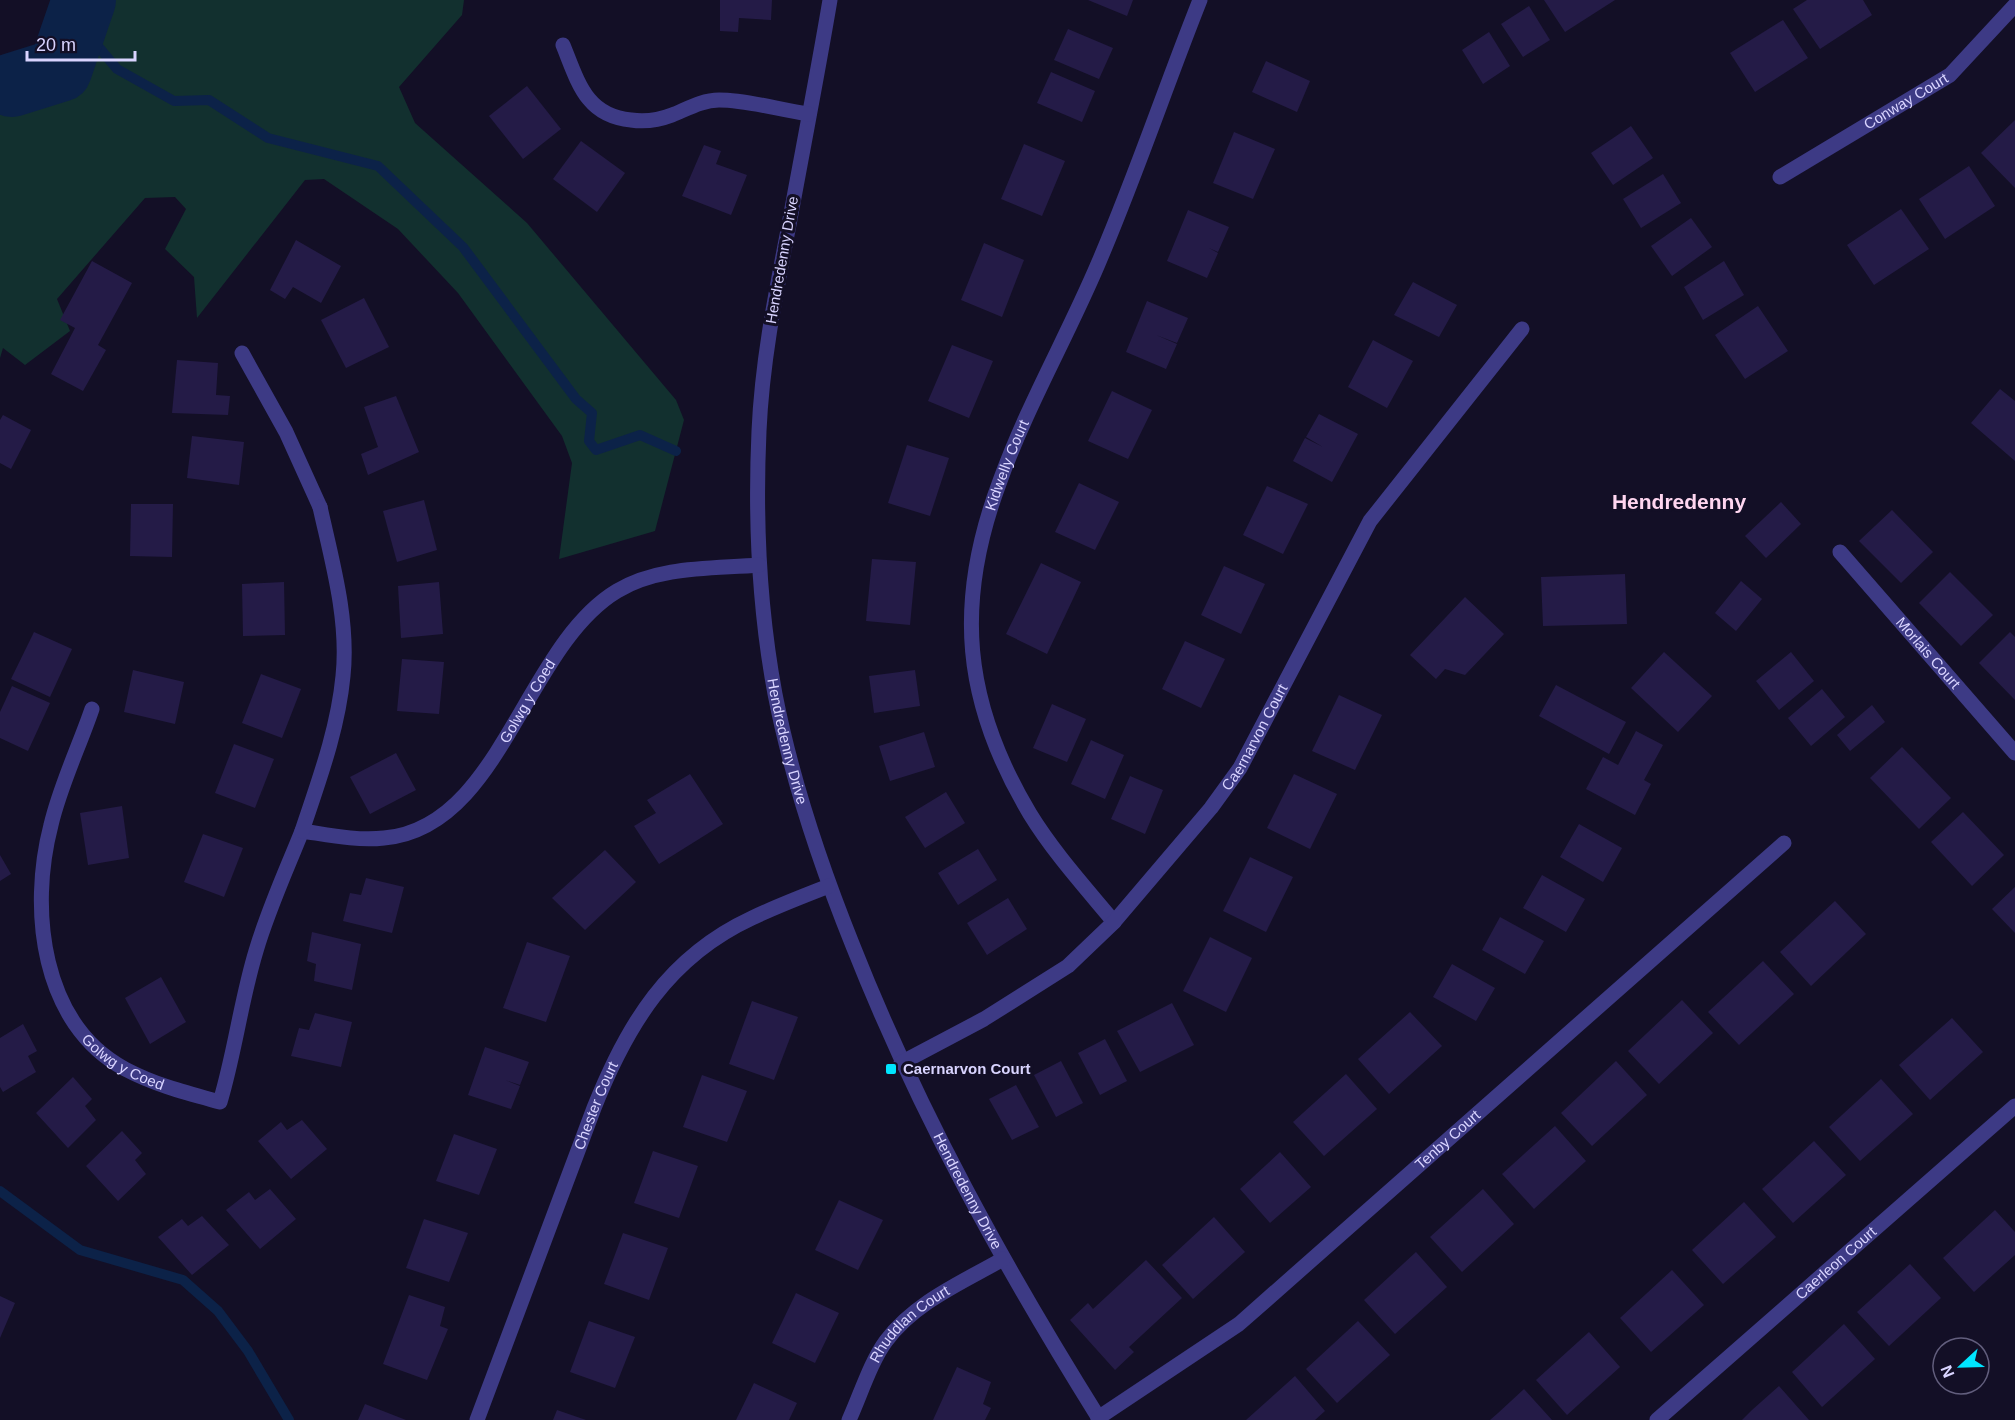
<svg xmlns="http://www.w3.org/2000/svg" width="2015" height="1420" viewBox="0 0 2015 1420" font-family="Arial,sans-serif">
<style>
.green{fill:#12302f}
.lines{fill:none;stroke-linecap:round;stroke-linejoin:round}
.stream{stroke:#0c2248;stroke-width:10}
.river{stroke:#0c2248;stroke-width:64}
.building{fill:#241b47}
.service{stroke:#3d3a85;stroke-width:15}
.minor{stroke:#3d3a85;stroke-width:15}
.poi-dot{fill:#00e5ff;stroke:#130f26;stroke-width:2}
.labels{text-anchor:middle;stroke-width:6;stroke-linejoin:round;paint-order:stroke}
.street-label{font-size:15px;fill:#d9d4ff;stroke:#130f26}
.poi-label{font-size:15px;font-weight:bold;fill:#d9d4ff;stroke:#130f26;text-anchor:start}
.district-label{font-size:21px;font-weight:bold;fill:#ffd6f0;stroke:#130f26}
</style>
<rect width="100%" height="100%" fill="#130f26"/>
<polygon class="green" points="84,0 464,0 462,15 399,87 415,123 527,223 676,400 684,420 655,531 559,559 572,463 562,436 458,293 398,229 324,179 305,180 197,318 194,277 165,249 186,209 175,197 145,198 57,299 70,331 25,365 3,348 0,358 0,86 60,70"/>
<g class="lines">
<g class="stream">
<polyline points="77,21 117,69 174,101 209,100 268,138 378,166 463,247 576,399 592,413 589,441 596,450 640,435 676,451"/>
<polyline points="0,1191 80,1250 183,1280 218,1311 248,1351 289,1420"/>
</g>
<polyline class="river" points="12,85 60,70 84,0"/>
</g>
<g class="building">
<polygon points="720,0 772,0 771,20 739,18 738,32 720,31"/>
<polygon points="1088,0 1133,0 1127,16"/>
<polygon points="1544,0 1615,0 1565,32"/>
<polygon points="1807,0 1863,0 1872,15 1820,49 1793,9"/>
<polygon points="1529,6 1550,40 1523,57 1501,24"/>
<polygon points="1783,20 1808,58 1755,92 1730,53"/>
<polygon points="1068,29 1113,48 1099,79 1054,60"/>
<polygon points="1489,32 1510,66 1483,84 1462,50"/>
<polygon points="1266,61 1310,81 1297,112 1252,92"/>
<polygon points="1051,72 1095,91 1082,122 1037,103"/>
<polygon points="527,86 561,129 523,159 489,116"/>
<polygon points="2015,120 2015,188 1981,153"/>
<polygon points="1631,126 1653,158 1613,185 1591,153"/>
<polygon points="1234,132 1275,149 1253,199 1213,183"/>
<polygon points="581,141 625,173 597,212 553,179"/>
<polygon points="1024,144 1065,161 1042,216 1001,199"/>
<polygon points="704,145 721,151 716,164 747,175 731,215 682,196"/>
<polygon points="1969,166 1995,206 1945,239 1919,199"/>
<polygon points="1663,174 1681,203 1641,228 1623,199"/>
<polygon points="1901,209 1929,249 1874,285 1847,245"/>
<polygon points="1188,210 1229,227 1218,252 1209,248 1218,253 1207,278 1167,261"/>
<polygon points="1691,218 1712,247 1672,276 1651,246"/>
<polygon points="296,240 341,266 321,303 293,287 285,299 270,290"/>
<polygon points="984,243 1024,260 1002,317 961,300"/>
<polygon points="92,261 132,283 98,345 106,350 83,391 51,374 75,328 60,320"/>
<polygon points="1724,261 1744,295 1703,320 1684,287"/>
<polygon points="1413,282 1457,305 1439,337 1394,315"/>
<polygon points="364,298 389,347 346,368 321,320"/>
<polygon points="1147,301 1188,318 1177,343 1156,335 1177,344 1166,369 1126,352"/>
<polygon points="1758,306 1788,351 1745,379 1715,335"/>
<polygon points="1373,340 1413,361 1387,408 1348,387"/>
<polygon points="952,345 993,361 969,418 928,401"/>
<polygon points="177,360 218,363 216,395 230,396 228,415 172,413"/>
<polygon points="2000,389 2015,401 2015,461 1971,423"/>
<polygon points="1112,391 1152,410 1128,459 1088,441"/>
<polygon points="396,396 419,452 368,475 361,454 378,447 364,407"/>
<polygon points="1319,414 1358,434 1332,482 1293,461 1305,438 1323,447 1306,437"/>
<polygon points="3,415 31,430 11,469 0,463 0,420"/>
<polygon points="192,436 244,442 239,485 187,478"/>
<polygon points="907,445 949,458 930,516 888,503"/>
<polygon points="1079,483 1119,502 1095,550 1055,532"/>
<polygon points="1267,486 1308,504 1283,554 1243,535"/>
<polygon points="424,500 437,550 397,562 383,511"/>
<polygon points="1781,502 1801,524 1766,558 1745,536"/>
<polygon points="131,504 173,504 172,557 130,556"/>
<polygon points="1892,510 1933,552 1901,583 1859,541"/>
<polygon points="872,559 916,562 910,625 866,621"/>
<polygon points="1041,563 1081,582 1047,654 1006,634"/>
<polygon points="1224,566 1265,584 1241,634 1201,615"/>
<polygon points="1950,572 1993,615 1961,646 1919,603"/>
<polygon points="1625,574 1627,624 1543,626 1541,577"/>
<polygon points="1741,581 1762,599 1736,631 1715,613"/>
<polygon points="284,582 285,635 243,636 242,584"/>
<polygon points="439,582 443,634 401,638 398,586"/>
<polygon points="1465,597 1504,634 1465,675 1445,669 1436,679 1410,655"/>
<polygon points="34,632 72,649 50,697 11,679"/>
<polygon points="2010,632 2015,637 2015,700 1979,663"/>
<polygon points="1185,641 1225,659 1201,708 1162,689"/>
<polygon points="1664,652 1712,696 1678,732 1631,688"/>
<polygon points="1791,652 1814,681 1779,710 1756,681"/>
<polygon points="402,659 444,662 439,714 397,711"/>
<polygon points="133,670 184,682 175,724 124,712"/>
<polygon points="915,670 920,706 874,713 869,676"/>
<polygon points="261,674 301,689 282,738 242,723"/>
<polygon points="1556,685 1626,722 1609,754 1539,716"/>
<polygon points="12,686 50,703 28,751 0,738 0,712"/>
<polygon points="1822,689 1845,717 1811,746 1788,718"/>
<polygon points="1339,695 1382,715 1355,770 1312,751"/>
<polygon points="1052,704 1086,719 1067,762 1033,748"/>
<polygon points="1872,705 1885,722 1850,751 1837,735"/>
<polygon points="1636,731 1663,745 1644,780 1651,784 1635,815 1586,789 1603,757 1618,765"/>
<polygon points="924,732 935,767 890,781 879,746"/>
<polygon points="1091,740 1124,755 1105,799 1071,784"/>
<polygon points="234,744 274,759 255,808 215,793"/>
<polygon points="1902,747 1951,798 1919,829 1870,778"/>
<polygon points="396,753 416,790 370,814 350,777"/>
<polygon points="690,774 723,824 659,864 634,826 656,813 647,800"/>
<polygon points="1294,774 1337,794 1310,849 1267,828"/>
<polygon points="1130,776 1163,790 1145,834 1111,819"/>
<polygon points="946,792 965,823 925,848 905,817"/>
<polygon points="122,806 129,858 88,865 80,813"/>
<polygon points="1963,812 2004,855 1972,886 1931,842"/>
<polygon points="1579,824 1622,848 1603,882 1560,857"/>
<polygon points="203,834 243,848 224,897 184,882"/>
<polygon points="978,849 997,880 958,905 938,873"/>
<polygon points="605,850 636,882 585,930 552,898"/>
<polygon points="0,855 11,874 0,881"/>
<polygon points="1250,857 1293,877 1266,932 1223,911"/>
<polygon points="1542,875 1585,899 1566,932 1523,908"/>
<polygon points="366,878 404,887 392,933 343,921 350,893 361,895"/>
<polygon points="2015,887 2015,933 1992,909"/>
<polygon points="1008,898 1027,929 987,955 967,923"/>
<polygon points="1835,901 1866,934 1811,986 1780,952"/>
<polygon points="1500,917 1544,941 1525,974 1482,950"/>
<polygon points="312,932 361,944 352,990 314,981 316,964 307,961"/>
<polygon points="1210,937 1252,958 1226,1012 1183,991"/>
<polygon points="527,942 570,956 546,1022 503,1008"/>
<polygon points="1763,961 1794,994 1739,1045 1708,1012"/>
<polygon points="1452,964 1495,988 1476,1021 1433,997"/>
<polygon points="161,977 186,1022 150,1044 125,998"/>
<polygon points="1682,1000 1713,1033 1659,1084 1628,1051"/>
<polygon points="752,1001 798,1017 774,1080 729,1064"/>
<polygon points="1172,1003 1194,1045 1140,1072 1117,1031"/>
<polygon points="1410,1012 1442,1046 1389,1094 1358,1059"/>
<polygon points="315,1013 352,1022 341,1067 291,1056 299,1028 309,1030"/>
<polygon points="1952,1018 1983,1052 1930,1100 1899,1065"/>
<polygon points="23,1024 37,1051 28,1056 36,1072 3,1092 0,1087 0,1038"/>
<polygon points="1105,1039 1127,1081 1100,1095 1078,1053"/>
<polygon points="485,1047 529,1062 520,1085 505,1080 520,1086 511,1109 468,1095"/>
<polygon points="1061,1061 1083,1103 1056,1117 1034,1075"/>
<polygon points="1616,1061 1647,1095 1592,1146 1561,1113"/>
<polygon points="1346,1074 1377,1109 1324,1156 1293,1122"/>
<polygon points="702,1075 747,1091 727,1142 683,1127"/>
<polygon points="73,1077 92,1099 85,1106 96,1120 68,1148 36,1113"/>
<polygon points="1881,1079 1913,1114 1860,1161 1829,1127"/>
<polygon points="1016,1085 1039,1127 1012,1140 989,1099"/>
<polygon points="302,1120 327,1149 291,1179 258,1141 281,1122 287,1130"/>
<polygon points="1555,1126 1586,1161 1534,1209 1502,1174"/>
<polygon points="122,1131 142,1153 135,1160 146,1174 118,1201 86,1166"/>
<polygon points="454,1134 497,1149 479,1195 436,1181"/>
<polygon points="1814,1141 1846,1175 1793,1223 1762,1189"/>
<polygon points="653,1151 698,1166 679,1218 634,1203"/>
<polygon points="1280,1152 1311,1187 1270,1223 1240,1189"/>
<polygon points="270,1189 296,1219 260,1249 226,1210 249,1192 255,1200"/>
<polygon points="1483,1189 1514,1224 1462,1272 1430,1237"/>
<polygon points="839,1200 883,1220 858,1270 815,1250"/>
<polygon points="1744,1202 1776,1237 1723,1284 1692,1250"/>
<polygon points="1995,1210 2015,1232 2015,1255 1974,1292 1943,1258"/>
<polygon points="202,1216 229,1245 192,1275 158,1237 182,1219 188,1226"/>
<polygon points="1214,1217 1245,1252 1193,1299 1162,1265"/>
<polygon points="424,1219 468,1233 449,1282 406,1268"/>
<polygon points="623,1233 668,1248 649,1300 604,1284"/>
<polygon points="1416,1252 1447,1287 1395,1334 1364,1300"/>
<polygon points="1146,1260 1182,1298 1129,1347 1134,1352 1115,1370 1070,1320 1088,1303 1093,1309"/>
<polygon points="1910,1264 1941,1298 1889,1346 1857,1312"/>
<polygon points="1672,1270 1704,1305 1651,1352 1620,1318"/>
<polygon points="796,1293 839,1313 815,1363 772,1343"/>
<polygon points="409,1295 445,1307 440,1326 448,1329 427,1380 383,1364"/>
<polygon points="0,1296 15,1303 0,1338"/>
<polygon points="589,1321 635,1337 615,1388 570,1372"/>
<polygon points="1358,1321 1390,1355 1337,1403 1306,1369"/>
<polygon points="1844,1324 1875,1359 1822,1407 1792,1372"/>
<polygon points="1589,1332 1620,1367 1567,1415 1536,1380"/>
<polygon points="957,1367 991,1382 983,1404 991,1408 985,1420 933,1420"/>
<polygon points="1295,1376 1325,1411 1315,1420 1246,1420"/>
<polygon points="754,1383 797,1403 789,1420 736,1420"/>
<polygon points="1779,1386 1809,1420 1742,1420 1752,1410"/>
<polygon points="1524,1389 1552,1420 1490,1420 1498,1413"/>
<polygon points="365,1404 406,1420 358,1420"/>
<polygon points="557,1410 586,1420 553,1420"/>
</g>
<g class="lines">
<polyline class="service" points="242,353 286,432 320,507"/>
<g class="minor">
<path id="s1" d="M830,0C817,77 802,153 788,230C775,297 762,363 759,431C755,519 759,608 775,694C792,781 820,864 853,946C919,1113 1005,1268 1100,1420"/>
<path d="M563,45C578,82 586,116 631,120C645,122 659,120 672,115C687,109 702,100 719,100C748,100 780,110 809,114"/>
<path id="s2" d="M1780,177L1950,75L2015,5"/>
<path id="s3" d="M1840,552L2015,753"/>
<path id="s4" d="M92,709C79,747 60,786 51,825C29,909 41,1024 125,1069C155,1085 187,1093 220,1102C235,1052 241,1000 256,951C268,910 286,871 302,831C329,835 357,841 384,838C501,828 524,647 617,591C659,566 711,569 759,565"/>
<path d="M302,831C319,780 338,729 343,676C349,620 332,561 320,507"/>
<path id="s5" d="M1114,922C1085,887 1054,853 1030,814C963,702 954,603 1000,481C1027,406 1067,337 1098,264C1135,178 1165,88 1200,0"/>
<path id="s6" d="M901,1063L984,1019L1068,966L1114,922L1211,808L1240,768L1370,521L1522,329"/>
<path id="s7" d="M1098,1418L1239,1324L1784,843"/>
<path id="s8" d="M477,1420L594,1108C627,1025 668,957 752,918C777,906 803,896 829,886"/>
<path id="s9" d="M849,1420C860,1396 871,1361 886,1341C915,1302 963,1282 1003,1259"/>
<path id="s10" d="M1657,1420L2015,1106"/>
</g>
</g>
<rect class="poi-dot" x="885" y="1063" width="12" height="12" rx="3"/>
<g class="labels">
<g class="street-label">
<text dy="5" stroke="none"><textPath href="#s2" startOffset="147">Conway Court</textPath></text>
<text transform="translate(782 260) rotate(-80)" y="5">Hendredenny Drive</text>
<text dy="5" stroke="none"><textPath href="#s5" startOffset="502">Kidwelly Court</textPath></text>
<text dy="5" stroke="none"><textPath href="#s3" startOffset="134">Morlais Court</textPath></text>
<text dy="5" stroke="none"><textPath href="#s4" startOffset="1071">Golwg y Coed</textPath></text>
<text dy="5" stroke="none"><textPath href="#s6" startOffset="490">Caernarvon Court</textPath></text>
<text dy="5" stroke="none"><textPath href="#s1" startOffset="750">Hendredenny Drive</textPath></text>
<text dy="5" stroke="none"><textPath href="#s4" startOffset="392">Golwg y Coed</textPath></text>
<text dy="5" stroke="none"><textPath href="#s8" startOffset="336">Chester Court</textPath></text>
<text dy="5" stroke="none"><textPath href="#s7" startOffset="448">Tenby Court</textPath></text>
<text dy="5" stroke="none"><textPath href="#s1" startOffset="1236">Hendredenny Drive</textPath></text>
<text dy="5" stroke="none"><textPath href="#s10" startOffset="238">Caerleon Court</textPath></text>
<text dy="5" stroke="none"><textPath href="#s9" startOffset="116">Rhuddlan Court</textPath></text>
</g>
<g class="poi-label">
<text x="903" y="1074">Caernarvon Court</text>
</g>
<g class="district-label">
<text x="1679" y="509">Hendredenny</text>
</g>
</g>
<g transform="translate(1961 1366) rotate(248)"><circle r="28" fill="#130f26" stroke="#625e7d" stroke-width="1.5"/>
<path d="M0-4.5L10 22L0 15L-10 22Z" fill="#00e5ff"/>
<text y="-9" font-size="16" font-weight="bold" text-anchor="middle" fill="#d9d4ff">N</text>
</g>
<path d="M27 51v9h108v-9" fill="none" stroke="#d9d4ff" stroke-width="3"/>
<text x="36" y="51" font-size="18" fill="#d9d4ff" stroke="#130f26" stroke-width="4.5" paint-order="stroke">20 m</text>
</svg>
